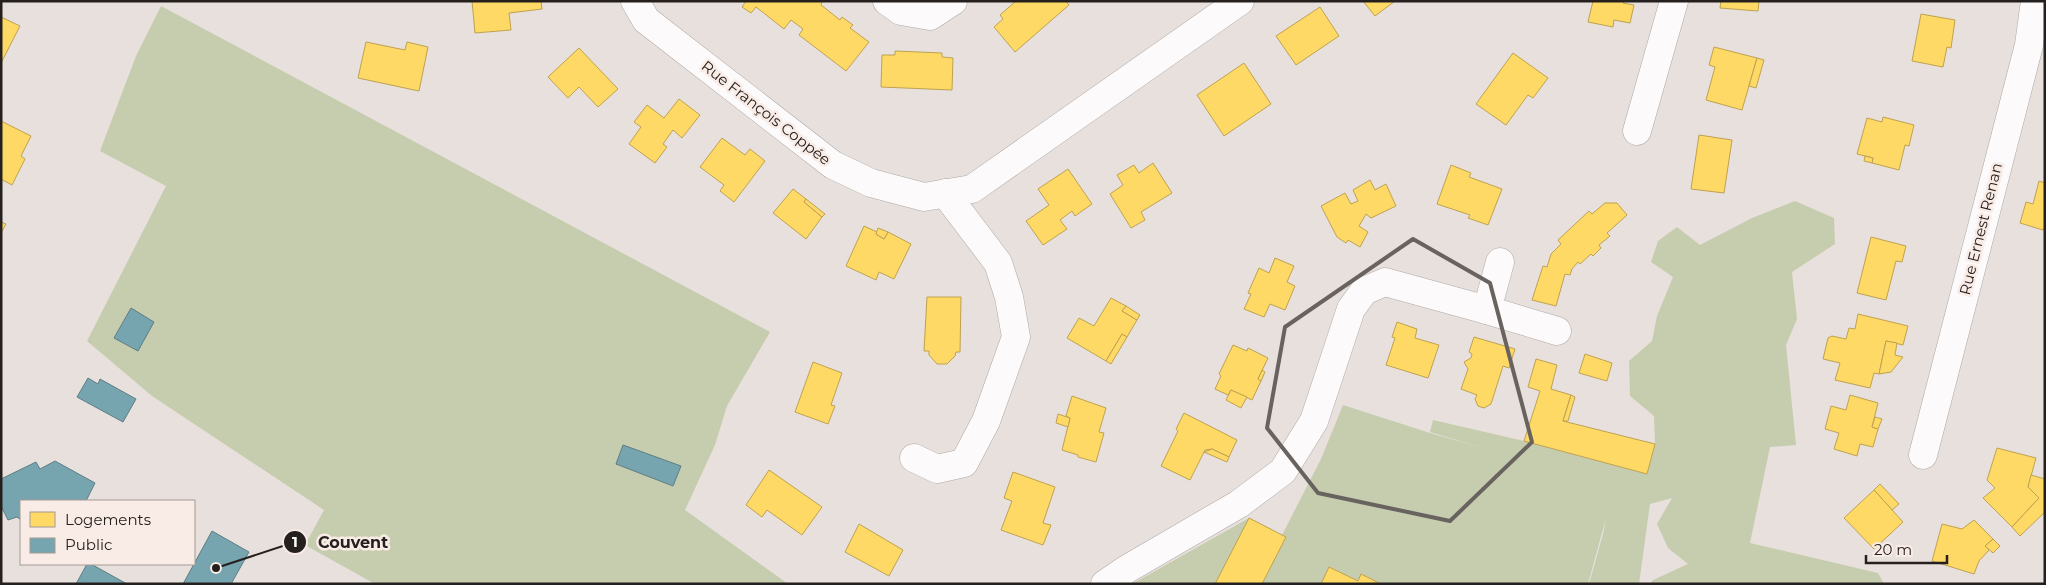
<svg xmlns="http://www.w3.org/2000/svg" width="2046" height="585" viewBox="0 0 2046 585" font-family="Montserrat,sans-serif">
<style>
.green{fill:#c6cdae}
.homes{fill:#ffd966;stroke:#bea250}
.public{fill:#76a5af;stroke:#5e7d84}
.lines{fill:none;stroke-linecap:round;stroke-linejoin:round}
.minor-casing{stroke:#aea8a6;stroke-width:29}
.minor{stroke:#fcfafa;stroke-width:28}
.marked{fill:none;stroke:#696360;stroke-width:4;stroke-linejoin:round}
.labels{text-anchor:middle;stroke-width:5;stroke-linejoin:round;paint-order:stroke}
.street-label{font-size:15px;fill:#25201e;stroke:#f9ebe5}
.leader{fill:none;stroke:#25201e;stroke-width:2}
.callout-dot{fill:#25201e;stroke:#f9ebe5;stroke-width:2}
.mark-label{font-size:15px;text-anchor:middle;font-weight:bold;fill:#fff}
.callout-label{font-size:16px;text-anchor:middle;font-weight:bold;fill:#25201e;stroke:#f9ebe5;stroke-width:5;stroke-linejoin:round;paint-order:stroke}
</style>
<rect width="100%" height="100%" fill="#e8e0dc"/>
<g class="green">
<polygon points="161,6 770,332 727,406 715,445 685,510 788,584 375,584 305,545 324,510 152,396 87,341 166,186 100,151 136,56"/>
<polygon points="1795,201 1834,218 1835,244 1792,272 1797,319 1786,345 1796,445 1770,447 1750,543 1878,573 1884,584 1650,584 1653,580 1688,564 1668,548 1657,524 1672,498 1650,504 1639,584 1589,584 1603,534 1606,518 1588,584 1132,584 1249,518 1282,535 1321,459 1343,405 1430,433 1483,448 1430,432 1433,420 1524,441 1647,474 1655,444 1654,416 1630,396 1629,361 1652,341 1657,316 1673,277 1651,262 1658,241 1677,227 1700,245 1752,218"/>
</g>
<g class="homes">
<polygon points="472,1 541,1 542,9 509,13 511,30 475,33"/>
<polygon points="746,1 822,1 821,5 840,20 842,17 853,25 850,28 869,42 846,71 799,35 803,29 791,20 784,29 756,7 751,13 742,7"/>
<polygon points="1016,1 1066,1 1069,5 1015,52 994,27 1003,19 1000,15"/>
<polygon points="1363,1 1395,1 1375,16"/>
<polygon points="1593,1 1624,1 1623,3 1634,5 1630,23 1614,20 1613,27 1588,22"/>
<polygon points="1721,1 1759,1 1758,11 1720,8"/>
<polygon points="1320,7 1339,36 1296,65 1276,36"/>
<polygon points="1921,14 1955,20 1951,48 1947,47 1943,67 1912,61"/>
<polygon points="1,17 20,26 1,63"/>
<polygon points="366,42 405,50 407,42 428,47 419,91 358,78"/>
<polygon points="1714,47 1757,58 1742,110 1706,100 1715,67 1709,65"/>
<polygon points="579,48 618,89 598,107 579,87 568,98 548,77"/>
<polygon points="895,51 942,53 942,57 953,58 952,90 881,87 882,55 895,55"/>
<polygon points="1513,53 1548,78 1533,98 1528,95 1506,125 1476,104"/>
<polygon points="1757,58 1764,60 1756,88 1749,86"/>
<polygon points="1244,63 1271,104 1224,136 1197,95"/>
<polygon points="679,99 700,115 682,138 673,130 663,144 667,147 655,163 629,144 641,127 634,122 647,105 664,118"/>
<polygon points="1883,117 1914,125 1909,146 1905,145 1899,170 1872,163 1873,158 1857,154 1867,118 1882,122"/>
<polygon points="1,121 31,136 21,156 25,159 12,185 1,179"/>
<polygon points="1699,135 1732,140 1724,193 1691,189"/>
<polygon points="722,138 745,155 750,149 765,161 734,202 720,191 724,185 700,167"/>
<polygon points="1865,156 1873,158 1872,163 1864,161"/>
<polygon points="1153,163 1172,193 1141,212 1145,220 1131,228 1110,194 1123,185 1117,175 1134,165 1139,173"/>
<polygon points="1451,165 1471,173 1469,177 1502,189 1488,225 1468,218 1470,215 1437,204"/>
<polygon points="1068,169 1092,204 1075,216 1072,211 1060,220 1067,229 1043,245 1026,221 1049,205 1038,189"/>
<polygon points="1370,180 1375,190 1386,184 1396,206 1371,218 1366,214 1359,226 1368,232 1360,247 1348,240 1346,243 1337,237 1321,206 1345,193 1351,204 1358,201 1353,190"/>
<polygon points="2039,181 2045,183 2045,226 2043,230 2020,223 2026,202 2033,204"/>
<polygon points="793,189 806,199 804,202 822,217 806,239 773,213"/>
<polygon points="806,199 825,214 822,217 804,202"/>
<polygon points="1605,203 1617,203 1627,215 1607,233 1610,236 1599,245 1601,248 1593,256 1591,254 1580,264 1578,262 1572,269 1570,275 1565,274 1556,306 1532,300 1543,266 1547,267 1551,254 1561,244 1558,240 1589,211 1592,214"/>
<polygon points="1,222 6,224 1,233"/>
<polygon points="864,226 877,232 876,234 884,239 888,232 911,244 894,279 879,272 876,280 846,266"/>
<polygon points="878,228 888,232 884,239 876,234"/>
<polygon points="1871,237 1906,246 1902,262 1896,261 1886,300 1857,293"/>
<polygon points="1275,258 1294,266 1287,282 1295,286 1285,310 1270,304 1264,317 1244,309 1251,294 1248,293 1259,268 1269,273"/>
<polygon points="927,297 961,297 960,352 956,352 955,356 947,364 937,364 929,355 929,351 924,351"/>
<polygon points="1111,298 1126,306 1122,311 1137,320 1127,337 1122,334 1106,361 1067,338 1079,318 1094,326"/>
<polygon points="1126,306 1140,315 1137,320 1122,311"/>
<polygon points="1858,314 1908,326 1903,345 1886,341 1879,374 1874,373 1870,388 1835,380 1840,363 1823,359 1828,338 1832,336 1846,339 1849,328 1855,329"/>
<polygon points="1397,322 1417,329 1415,338 1439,345 1428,378 1386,365 1395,338 1392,337"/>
<polygon points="1122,334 1127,337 1111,364 1106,361"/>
<polygon points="1474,337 1515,349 1509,368 1503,366 1491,404 1484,408 1478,406 1475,399 1477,395 1461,389 1468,369 1464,362 1471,358 1472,354 1469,352"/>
<polygon points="1886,341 1897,343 1895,355 1903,357 1891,372 1879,374"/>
<polygon points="1233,345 1247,351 1248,348 1268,358 1258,379 1261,381 1252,400 1231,390 1228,395 1215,389 1221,376 1219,374"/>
<polygon points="1585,354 1612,363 1607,381 1579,373"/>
<polygon points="1536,359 1557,365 1551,389 1571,395 1563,421 1655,444 1647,474 1524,441 1540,391 1528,387"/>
<polygon points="813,362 842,373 831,405 835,406 828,424 795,412"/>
<polygon points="1262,370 1265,372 1261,381 1258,379"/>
<polygon points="1231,390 1247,397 1241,408 1226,400"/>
<polygon points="1571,395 1575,397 1568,421 1563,421"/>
<polygon points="1850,395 1878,403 1872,427 1878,429 1873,447 1860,444 1857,456 1834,449 1839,433 1825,429 1831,406 1846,410"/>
<polygon points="1072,396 1106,408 1099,432 1104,433 1096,462 1078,457 1078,455 1062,450 1070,418 1066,416"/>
<polygon points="1184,413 1237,440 1229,457 1212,449 1205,450 1190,480 1161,466 1178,431 1176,429"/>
<polygon points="1058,414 1070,418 1068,427 1056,423"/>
<polygon points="1875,417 1882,419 1878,429 1872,427"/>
<polygon points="1997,448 2036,458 2028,487 2039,498 2012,527 1983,498 1995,488 1987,480"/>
<polygon points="1212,449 1229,457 1227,462 1204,452"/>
<polygon points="769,470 822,507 802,535 767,510 762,517 746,505"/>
<polygon points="1013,472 1055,487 1043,523 1051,525 1043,545 1001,530 1012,501 1004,498"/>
<polygon points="2031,475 2045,479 2045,512 2020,536 2012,527 2039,498 2028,487"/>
<polygon points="1880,484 1899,504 1892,510 1874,490"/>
<polygon points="1874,490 1903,522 1874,549 1844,518"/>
<polygon points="1249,518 1286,537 1262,584 1215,584"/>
<polygon points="1974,520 1993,539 1985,546 1989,550 1979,561 1974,574 1932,561 1942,524 1962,529"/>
<polygon points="859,524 903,550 889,576 845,552"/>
<polygon points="1993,539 2000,546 1993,553 1985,546"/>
<polygon points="1329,567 1358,581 1361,574 1381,584 1321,584"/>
</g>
<g class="public">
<polygon points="131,308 154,322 138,351 114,338"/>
<polygon points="88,378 98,384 100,379 136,399 123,422 77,397"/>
<polygon points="623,445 681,466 673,486 616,464"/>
<polygon points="55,461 95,483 86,501 21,501 21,520 17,517 8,520 1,506 1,479 36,462 40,469"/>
<polygon points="212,531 249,552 231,584 183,584"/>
<polygon points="87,564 91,564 127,584 76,584"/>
</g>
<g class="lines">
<defs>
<g id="minor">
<polyline points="635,1 646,20 833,165 871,183 924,197 972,189 1240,1"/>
<polyline points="887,1 901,11 930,16 953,1"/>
<polyline points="1637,131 1674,1"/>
<polyline points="1487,310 1557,331"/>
<polyline points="1923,455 2029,45 2035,1"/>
<polyline points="914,458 937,469 964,463 986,421 1016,337 1009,297 998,263 945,193"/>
<polyline points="1105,584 1127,569 1239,504 1283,471 1314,421 1351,309 1364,291 1385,282 1487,310 1500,262"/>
</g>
</defs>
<use href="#minor" class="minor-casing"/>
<use href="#minor" class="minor"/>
</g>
<path class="marked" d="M1413,239L1490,283L1532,442L1450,521L1318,493L1267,428L1285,327Z"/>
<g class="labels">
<g class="street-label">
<text transform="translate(766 113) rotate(38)" y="5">Rue François Coppée</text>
<text transform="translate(1981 229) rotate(-76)" y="5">Rue Ernest Renan</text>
</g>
</g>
<path class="leader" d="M216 568L295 542"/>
<g class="callout-dot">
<circle cx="216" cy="568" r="5"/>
<circle cx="295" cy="542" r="12"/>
</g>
<g class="mark-label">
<text x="295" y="547">1</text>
</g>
<g class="callout-label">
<text x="353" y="548">Couvent</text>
</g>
<rect width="2046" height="585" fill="none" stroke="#25201e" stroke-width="5"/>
<rect x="20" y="500" width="175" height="65" fill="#f9ebe5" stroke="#a49a95"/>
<rect x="30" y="512" width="25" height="15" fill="#ffd966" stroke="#a49a95"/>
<text x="65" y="525" font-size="15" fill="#25201e">Logements</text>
<rect x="30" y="538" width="25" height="15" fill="#76a5af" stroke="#a49a95"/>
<text x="65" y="550" font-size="15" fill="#25201e">Public</text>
<path d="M1866 555v8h81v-8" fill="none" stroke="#25201e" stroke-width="2.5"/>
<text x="1874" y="555" font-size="15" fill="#25201e" stroke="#f9ebe5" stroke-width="4" paint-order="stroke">20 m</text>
</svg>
